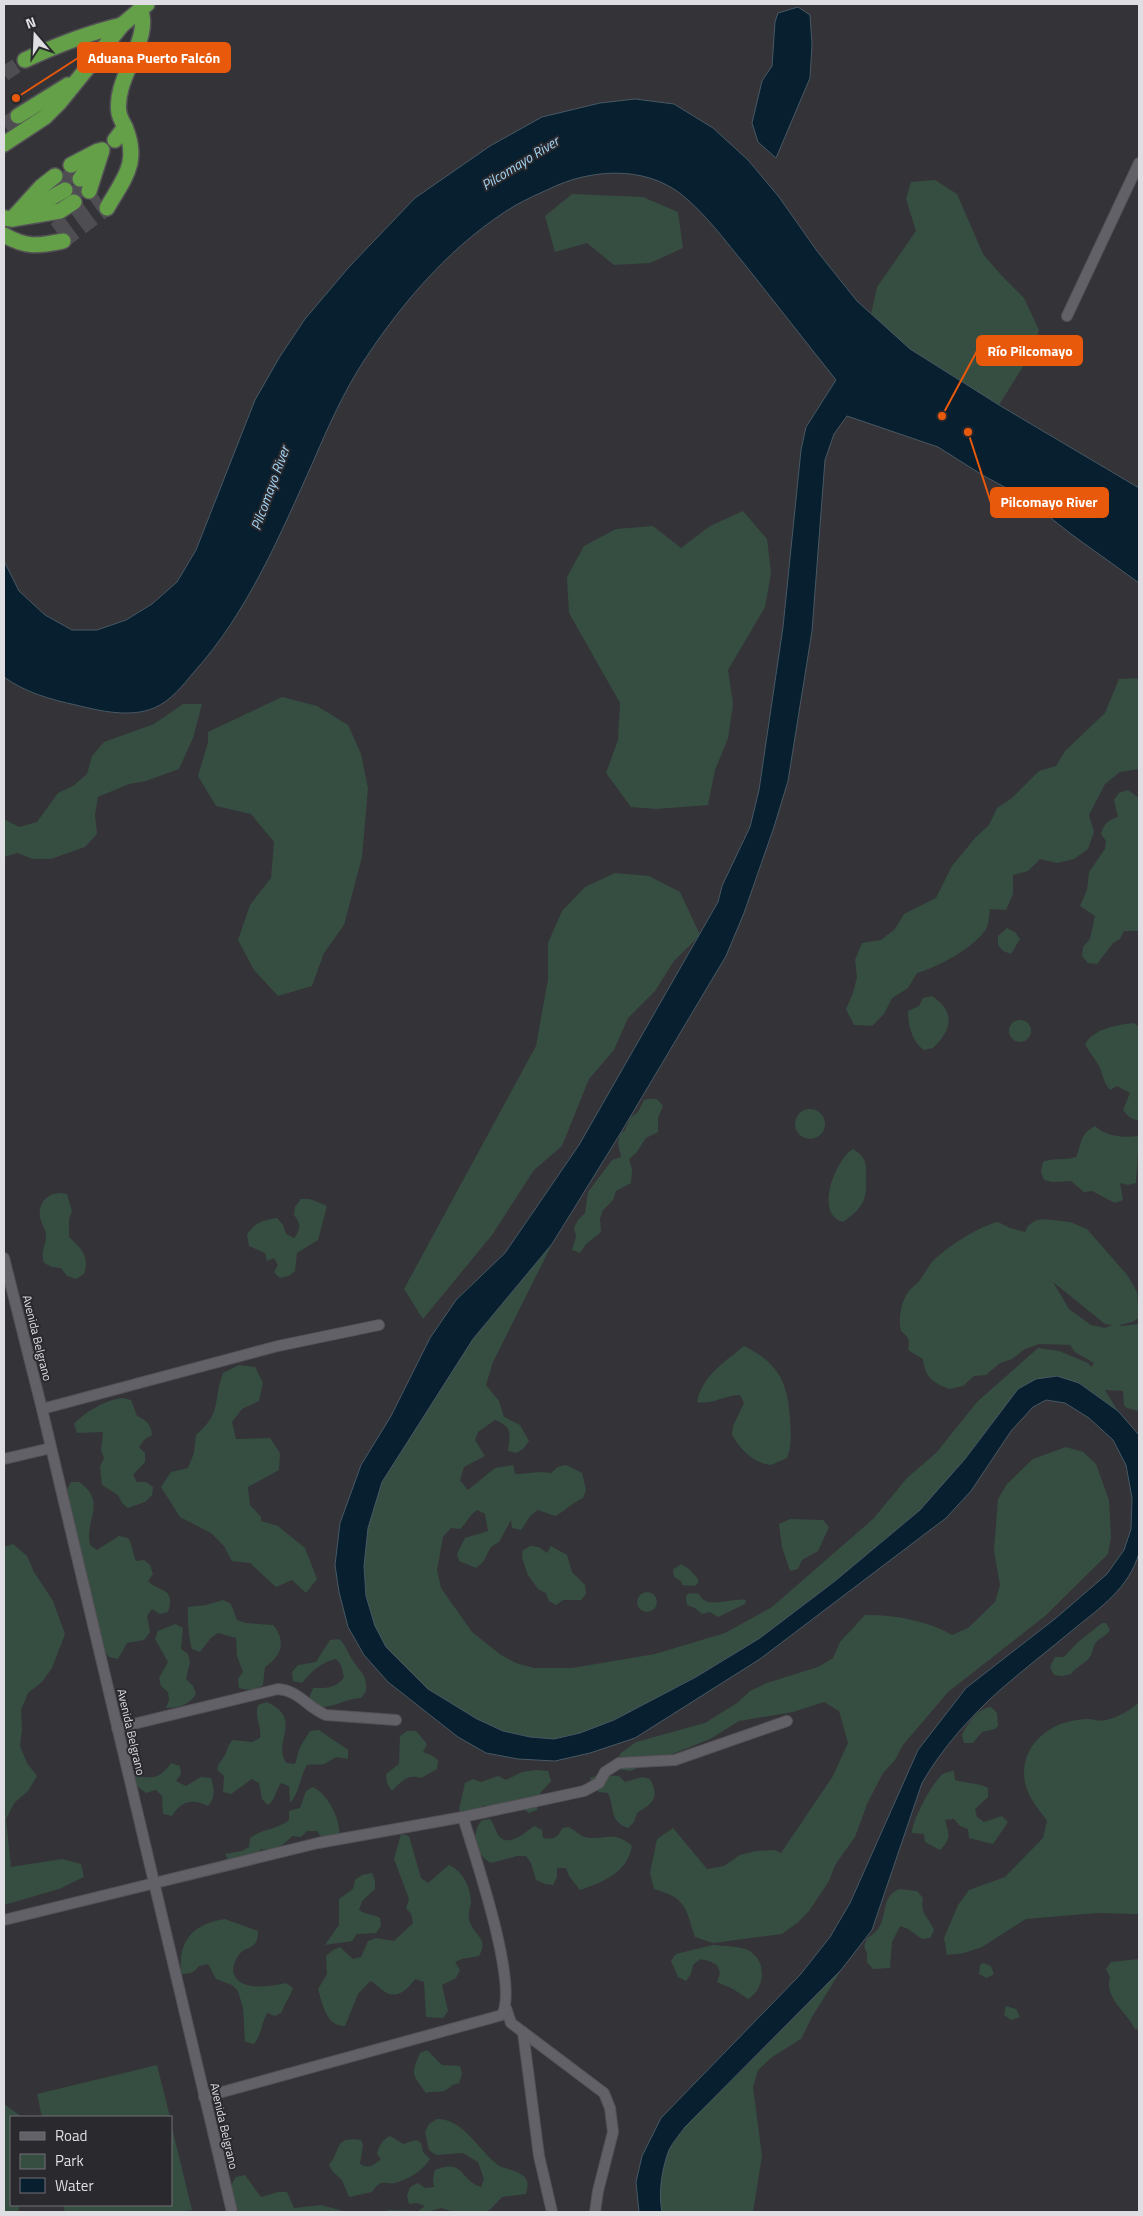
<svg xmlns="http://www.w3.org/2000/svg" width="1143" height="2216" viewBox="0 0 1143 2216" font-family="'Titillium Web',sans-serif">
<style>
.green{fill:#364e41;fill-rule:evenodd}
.water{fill:#071f2e;stroke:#485864}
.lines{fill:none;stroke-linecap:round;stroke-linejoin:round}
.highway-tunnel{stroke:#4e4d52;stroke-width:15;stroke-dasharray:15 8;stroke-linecap:butt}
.minor-casing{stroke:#535156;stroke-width:12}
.highway-casing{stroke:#535156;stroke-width:18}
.minor{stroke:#626167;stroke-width:10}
.highway{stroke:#64a048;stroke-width:15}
.labels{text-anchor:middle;stroke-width:4;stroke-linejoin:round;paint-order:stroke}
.street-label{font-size:12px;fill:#dfdee2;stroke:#2a292e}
.water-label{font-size:14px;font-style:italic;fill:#a3d6f7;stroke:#2a292e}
.leader{fill:none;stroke:#e8590c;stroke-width:2}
.callout-dot{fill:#e8590c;stroke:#2a292e;stroke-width:2}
.callout{fill:#e8590c;stroke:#e8590c;stroke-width:2}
.callout-label{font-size:14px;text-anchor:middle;font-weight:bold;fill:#fff}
</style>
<rect width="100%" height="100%" fill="#343338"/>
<g class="green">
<polygon points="935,180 957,194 983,254 1002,276 1024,298 1039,330 1034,349 999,405 910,349 871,314 877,287 916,231 906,199 911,182"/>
<polygon points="572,194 643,197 678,212 683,248 650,263 614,265 587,243 555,252 545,216"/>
<polygon points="743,511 767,539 771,573 765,607 728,670 733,704 728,738 715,770 708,805 656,809 631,807 606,773 618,740 620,703 569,613 567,577 584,546 616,529 653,526 681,548 710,526"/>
<path d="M1137,678L1139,684V769L1120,772L1105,784L1089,815L1094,832L1088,849L1074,859L1057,863L1040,859L1028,871L1013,875V894L1006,910L990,909C989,915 989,924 986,929C974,948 938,967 917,973L908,988L892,998L884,1014L872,1026L854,1025L846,1009L853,993L857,977L855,960L862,943L881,940L895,929L904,914L936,898L952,866L975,838L989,825L997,808L1012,798L1039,771L1056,766L1065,751L1105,713L1119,679Z"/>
<polygon points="282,697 317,706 348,725 361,754 368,788 362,857 344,925 324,953 312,986 278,996 254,970 238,940 250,905 271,878 274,842 251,814 216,806 198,776 208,742 208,732"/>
<polygon points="183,704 202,704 193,738 179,769 146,781 129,784 98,797 95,815 97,834 85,847 51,859 33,859 17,853 4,857 4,819 19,827 37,822 58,793 73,786 87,774 92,756 104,742 154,724"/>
<path d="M1128,790L1139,798V931H1124L1120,939L1113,943L1097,964L1088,963L1082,956L1083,947L1090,939L1095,916L1080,906L1087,890L1089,872L1105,849L1106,841L1101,834C1104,824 1108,820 1118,817L1114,800L1119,793Z"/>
<polygon points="615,873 649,876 680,892 700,935 674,961 655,991 628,1018 614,1050 589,1079 562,1146 534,1170 492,1235 423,1319 404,1289 536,1046 548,979 548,943 562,911 585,887"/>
<polygon points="1007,928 1015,932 1020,939 1011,954 1003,951 998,945 998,936"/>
<path d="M932,996C956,1012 952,1030 933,1048L924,1050C912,1042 908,1025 908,1011L919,1006L923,998Z"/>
<circle cx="1020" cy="1031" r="11"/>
<path d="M1134,1023L1139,1027V1120C1132,1121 1127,1115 1123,1110L1130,1093L1117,1086L1110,1090C1104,1083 1103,1076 1100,1068C1096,1059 1089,1053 1085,1044C1095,1028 1117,1025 1134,1023Z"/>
<polygon points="648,1099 657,1099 663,1106 658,1118 658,1132 646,1138 636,1153 629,1159 632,1169 631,1183 616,1191 613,1200 603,1210 600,1219 601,1232 586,1244 580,1253 572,1250 576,1237 574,1228 578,1220 585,1213 588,1192 612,1160 621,1157 618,1143 620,1134 625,1130 630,1118 638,1112 644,1100"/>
<circle cx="810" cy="1124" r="15"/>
<path d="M1095,1126C1107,1137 1124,1138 1139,1136L1136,1183L1128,1185L1120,1183L1123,1200L1115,1203L1092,1191L1084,1192L1071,1181L1052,1182L1044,1180L1041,1172L1043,1162C1054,1157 1064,1161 1076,1157C1083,1142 1078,1136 1095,1126Z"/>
<path d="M853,1149C868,1158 866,1165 866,1180C867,1202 861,1209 843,1222C814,1214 835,1160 853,1149Z"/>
<path d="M59,1193L67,1194L72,1211L69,1219V1237C81,1248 90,1256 84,1274L76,1279L67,1276L61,1268L52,1267L44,1263C40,1250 46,1246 46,1236C46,1228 41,1224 40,1217C38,1203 47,1194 59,1193Z"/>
<path d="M301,1199H310L327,1206L318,1240L297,1253L295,1271L289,1276L280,1278L274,1272L278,1265L274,1258L267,1261L265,1253L249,1246L247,1235C254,1223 263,1220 277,1218L283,1225L286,1234L294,1238C301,1229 301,1224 294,1215L295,1207Z"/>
<path d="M1042,1219L1070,1222L1087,1229L1128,1276L1137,1292L1139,1318L1132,1322L1119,1325L1122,1326L1139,1324V1411L1127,1408L1124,1405L1123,1391L1105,1390L1118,1411L1079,1383L1036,1379L1018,1389L965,1459L920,1510L835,1581L760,1638L695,1677L614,1720L580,1733L554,1739L530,1737L503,1731L477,1719L428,1689L386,1647L375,1626L366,1596L364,1566L368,1528L382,1482L473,1339L552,1244L493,1362L486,1385L499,1401L504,1417L520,1425L529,1441L524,1448L517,1453L508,1451C510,1433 513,1427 495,1420L478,1432L475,1440L485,1456L464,1467L460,1480L468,1490L495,1468L513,1465L515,1474C527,1474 539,1471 551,1473L558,1467L566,1465L582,1473L586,1490L583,1498C572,1503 565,1511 555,1516L538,1510L531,1515L521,1530L512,1528L511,1520L499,1542L491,1547L483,1562L476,1568L459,1561L457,1554L465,1538L488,1531L485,1514L477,1510C469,1515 467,1523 460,1529L451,1528L443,1537L437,1570L441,1588L472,1632L501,1655L516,1663L534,1668H572L655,1654L725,1633L772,1607L873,1519L907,1478L936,1453L977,1402L1038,1348L1059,1351L1088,1363L1091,1367L1094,1363L1075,1352L1070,1345L1039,1344L1025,1349L1012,1359L1000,1363L986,1375L974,1376L963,1386L949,1389C932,1382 925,1377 923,1359L908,1350C910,1339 909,1338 901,1331C898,1319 901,1301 909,1291C913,1286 919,1283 922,1277C926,1272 928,1266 933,1261C947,1247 979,1226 998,1222L1010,1228L1025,1232C1028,1223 1034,1221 1042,1219ZM1053,1282L1105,1324L1112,1325L1105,1328L1091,1325L1069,1309Z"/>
<path d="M744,1346C779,1363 788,1383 790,1420C791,1433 792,1446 787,1458L771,1465C753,1463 741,1450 732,1435L733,1426L744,1403L740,1395C724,1395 713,1405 697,1402C702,1376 725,1362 744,1346Z"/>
<path d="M239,1365L255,1367L263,1383L259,1401L242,1409L232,1422L236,1439L270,1438L280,1453L279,1470L248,1487L250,1505L261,1517V1521L278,1526L305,1548L317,1579L306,1593L292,1580L276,1587L250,1563L232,1561L224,1546L211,1533L180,1517L161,1487L171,1472L188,1468L194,1453L196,1435C223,1411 212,1403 223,1373Z"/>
<path d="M123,1398L131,1400L137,1416C147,1421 151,1424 152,1435L144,1440L139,1447L145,1453V1462L133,1475L137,1482H146L153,1487L152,1495L145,1502L128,1508L122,1503L118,1495L102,1485L100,1467L104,1458L101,1450L103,1432L77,1433L74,1424C85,1412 107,1399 123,1398Z"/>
<path d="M1066,1447L1083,1452L1096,1464L1109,1500L1111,1537L1108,1554L1045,1616L948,1692L903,1745L895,1760L883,1773L867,1804L855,1837L835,1865L829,1881L809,1911L797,1923L782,1934L713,1943L695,1937C685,1908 687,1898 654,1889L650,1873L657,1839L673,1828L707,1869L724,1866L740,1855L756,1851L775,1850L781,1853L833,1776L848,1743L839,1711L824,1702L793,1712L739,1721L710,1739L630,1771L612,1768L621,1753L636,1742L705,1723L737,1703L750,1691L767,1683L818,1667L833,1658L840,1642L865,1615C894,1615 926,1620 952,1635L968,1628L995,1602L1000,1585L994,1551L998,1499L1007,1484L1033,1459Z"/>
<path d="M71,1482H79C108,1502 84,1520 90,1545L97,1550L119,1536L128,1538C133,1545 132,1552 136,1561L144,1560L150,1565L153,1574L148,1581C160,1593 176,1587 168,1612L160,1614L152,1609L147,1616L150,1632L144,1640L127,1643L118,1659L109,1657L104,1650L73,1524L67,1490Z"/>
<polygon points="790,1519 823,1520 829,1527 818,1551 802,1560 798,1569 790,1571 782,1547 779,1524"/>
<polygon points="13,1544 27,1556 34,1572 53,1601 65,1634 52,1668 42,1682 28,1693 21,1710 22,1729 20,1746 27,1763 37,1776 28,1791 14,1803 6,1819 11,1867 62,1859 81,1864 84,1877 59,1889 4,1905 4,1547"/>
<polygon points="531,1546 539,1547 547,1553 551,1546 567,1555 572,1572 585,1585 586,1594 581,1600 563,1600 556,1605 549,1601 546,1593 538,1589 528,1575 522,1558 523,1550"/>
<polygon points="681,1564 689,1569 698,1579 698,1583 695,1586 682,1585 681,1581 674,1577 673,1568 674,1569"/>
<circle cx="647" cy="1602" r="10"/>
<path d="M689,1593L699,1594C707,1611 731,1597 746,1600L745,1604L718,1617L710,1612L702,1614L695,1608L687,1605L686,1596Z"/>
<path d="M223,1600L231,1604L237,1620L245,1623L273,1625C287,1641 281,1657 265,1667L263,1685C255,1690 249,1691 239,1688L238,1679L243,1672L237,1656L236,1638L218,1633L211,1638L200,1652L192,1649C189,1641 187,1616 188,1607L206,1605Z"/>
<path d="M1102,1623H1106L1110,1630C1106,1637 1098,1638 1095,1644C1092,1649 1093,1654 1089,1658C1083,1665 1076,1667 1071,1674L1063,1676L1054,1675L1050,1667L1055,1657H1064L1077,1643Z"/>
<path d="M175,1624L183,1628L181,1649L188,1654L190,1662L186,1679L193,1686L196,1694C189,1705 179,1708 166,1708L169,1700L168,1692L161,1686L159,1678L168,1662L155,1639L158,1631Z"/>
<path d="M339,1639C346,1645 347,1652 352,1659C360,1673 367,1673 366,1691L361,1698C343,1698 329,1713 311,1704L310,1696L313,1688C326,1688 336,1689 344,1677L341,1665L336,1659C321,1662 311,1672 302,1683L293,1681L292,1672L298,1665L316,1662L330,1640Z"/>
<path d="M267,1702C304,1720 272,1740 286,1763L295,1764L300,1747L310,1731L319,1730L348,1750V1759C331,1755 336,1759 324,1764C319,1765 312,1764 307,1765C300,1776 299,1794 290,1803L289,1786L281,1783C275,1791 276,1799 268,1805L262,1799L259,1783L252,1779L231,1794L223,1792L224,1776L217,1770C219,1761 221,1762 225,1755C229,1747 226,1747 233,1740L252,1742L260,1738C262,1725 254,1719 258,1705Z"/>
<path d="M1139,1702V1914L1097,1913L1026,1919L982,1947L964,1953L947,1955L944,1938L958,1905L969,1890L1005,1877L1043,1838L1047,1821C1041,1812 1032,1802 1028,1792C1014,1758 1039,1727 1072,1721C1076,1720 1082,1719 1087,1719C1093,1719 1100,1722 1106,1720C1117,1718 1131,1710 1139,1702Z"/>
<path d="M991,1707L997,1713L998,1726L995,1729L982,1732L973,1743H964L962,1735C968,1722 977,1709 991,1707Z"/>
<path d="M407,1731H416L427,1744L423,1752L431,1755L438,1760L437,1769L421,1778C407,1774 402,1781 392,1791L387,1783L386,1774L399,1764L400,1736Z"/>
<path d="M171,1763L180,1766L181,1774L176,1781L186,1786L201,1777L211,1778C214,1789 216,1796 208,1806C192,1798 181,1801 172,1816L163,1814L162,1796L156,1790L146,1793L133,1783L134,1776C152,1778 159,1780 171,1763Z"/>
<polygon points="536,1770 548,1771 551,1781 541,1792 537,1810 529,1813 517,1804 490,1811 484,1805 470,1815 463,1817 459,1809 465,1783 473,1779 481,1782 498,1776 506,1780 522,1772"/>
<path d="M954,1771L955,1780C967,1784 977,1782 988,1788V1797L975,1809L977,1817L984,1822L1002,1816L1008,1822L993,1844L969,1838L968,1829L960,1826L954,1819L945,1820C949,1835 952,1838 940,1850L925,1842L924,1834L912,1833C912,1821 931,1785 940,1777C944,1772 948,1772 954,1771Z"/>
<path d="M598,1775L619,1776L625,1782L642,1777L650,1779C660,1798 653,1803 637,1813L634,1822L628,1828C609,1821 615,1809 608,1793L599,1792L592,1786L590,1778Z"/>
<path d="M313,1787C328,1794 342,1822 339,1837L322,1838L317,1831H307L301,1837L292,1836C282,1846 276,1852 261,1849L255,1856L229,1861L225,1854L242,1851L249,1847L250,1838C261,1829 277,1830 289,1820V1811L300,1808L306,1791Z"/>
<path d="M490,1819C494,1824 495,1829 497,1833C506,1850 525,1833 534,1826L542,1830L543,1838C554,1840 558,1838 562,1828L569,1827C573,1829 578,1834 582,1836C600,1843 613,1828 632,1846C627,1873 603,1882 580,1890L569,1876L566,1868H557V1877L553,1885L545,1884L536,1880L531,1863L526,1856H517L491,1863C475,1855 470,1834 482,1820Z"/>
<path d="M401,1834L409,1836L421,1878L428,1883L449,1865C463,1871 471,1888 471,1903C470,1908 468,1914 469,1919C473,1936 490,1938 479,1956L462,1959L455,1962L460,1970L456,1978L442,1985L448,2011L443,2018L426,2017L424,1982L415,1979C407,1990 396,2001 382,1990C378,1987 375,1983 370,1981L358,1994L345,2026C326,2026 323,2005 318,1989L327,1974L326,1956L333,1950L340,1947L353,1959L361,1957L368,1941L376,1938L394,1941L413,1923L411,1914L406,1908L409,1899L394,1859Z"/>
<path d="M372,1873L375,1881V1889L362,1901L359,1910C366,1915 373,1914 380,1918L381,1926L376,1933L357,1934L352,1941L325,1945L339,1925V1899L353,1889L355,1880L362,1875Z"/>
<path d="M899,1889L917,1891L923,1898C920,1915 928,1916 934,1930L930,1938L922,1939L908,1929L900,1926L892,1942L890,1968L873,1969L867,1962V1953L864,1946L867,1938C893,1925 876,1899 899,1889Z"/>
<path d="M225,1919L258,1931C258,1952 246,1944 238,1956C235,1961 233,1966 233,1971C237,1993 272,1986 286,1983L293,1988C290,1998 284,2003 282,2012L275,2016L267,2013C261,2024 262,2034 254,2044L245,2042L243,2008L238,1991L232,1985L216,1979L208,1964L199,1966C194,1973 190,1974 181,1974C178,1941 192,1924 225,1919Z"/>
<path d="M713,1945C724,1946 739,1946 748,1950C768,1961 765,1989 748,1999L733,1989L717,1982L720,1973L717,1965L709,1961L700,1959L693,1965L691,1974L686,1981L678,1977L671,1961L676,1954Z"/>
<path d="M1139,1959V2030L1135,2029C1126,2011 1104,1998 1110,1977L1106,1969L1111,1962Z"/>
<polygon points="983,1963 991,1966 994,1974 987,1978 979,1974 980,1965"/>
<path d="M841,1970L812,2017L801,2039L772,2057L758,2070L753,2087L762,2156L753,2212H662C658,2193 662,2168 669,2150C673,2142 680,2134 685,2127Z"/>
<polygon points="1006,2006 1016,2009 1020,2017 1011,2020 1004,2015"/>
<path d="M427,2050L442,2065L460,2066L462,2074L459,2083L452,2085C444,2095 436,2090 426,2093C413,2074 410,2076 420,2053Z"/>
<polygon points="157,2065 170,2117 42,2117 37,2094"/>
<polygon points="4,2104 22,2117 11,2117 11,2205 20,2205 18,2212 4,2212"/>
<path d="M437,2119C464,2119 477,2149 498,2165C506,2170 520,2170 526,2179C529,2184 527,2188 526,2194L502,2197L490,2210L485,2212H454L441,2208L428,2212H380L390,2210L418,2211L425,2206L417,2203L409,2204L407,2196L410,2187L418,2183L425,2188L434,2187L433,2179L435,2170C465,2158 459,2180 481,2187L484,2179L478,2162L463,2153L436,2155L429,2150L425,2132L429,2124Z"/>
<polygon points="171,2124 192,2210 180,2212 65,2212 63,2205 171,2205"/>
<path d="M390,2136L403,2144L416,2140L421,2143L423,2152L430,2159C423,2170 411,2178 398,2182C385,2187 383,2176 372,2192L349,2197L342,2180L333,2172L329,2165C342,2150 333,2136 361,2140L363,2145L360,2164C369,2169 373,2166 381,2159L377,2154C379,2146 382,2140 390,2136Z"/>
<path d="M245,2175L261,2197L278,2192H287L294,2208L321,2205L347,2212H235C231,2199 227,2189 236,2177Z"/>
</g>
<g class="water">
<polygon points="798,7 810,15 812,44 810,78 776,158 758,142 752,123 762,81 772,66 775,22 778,13"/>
<path d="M635,99L674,104L713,128L748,160L779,197L817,251L857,301L910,349L999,405L1139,488V583L1071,534L1027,499L984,476L938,447L847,416L834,434L825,460L812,631L788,781L774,827L744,913L726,956L620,1134L552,1244L473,1339L382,1482L368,1528L364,1566L366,1596L375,1626L386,1647L428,1689L477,1719L503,1731L530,1737L554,1739L580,1733L614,1720L696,1677L760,1638L835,1581L920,1510L965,1459L1018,1389L1036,1379L1057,1376L1079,1383L1118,1411L1139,1435V1553C1129,1588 1101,1607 1074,1629C1050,1649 1024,1669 1000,1690C971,1716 942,1748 922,1783L872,1930L841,1970L685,2127C680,2134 673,2142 669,2150C662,2168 658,2193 662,2212H639L636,2182L642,2156L661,2118L800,1975L830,1937L850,1903L918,1750L966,1688L1056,1618L1107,1574L1124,1550L1131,1529L1132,1498L1126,1465L1113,1440L1089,1418L1065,1403L1046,1400L1033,1407L1011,1431L971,1491L946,1518L760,1659L635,1738L590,1753L555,1761L518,1759L486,1753L458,1737L388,1682L364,1655L348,1627L339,1592L335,1565L340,1523L361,1465L391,1416L430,1338L456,1300L505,1253L579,1145L718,902L722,886L750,827L759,790L783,627L801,450L806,427L836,380C806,342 776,304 746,266C726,242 706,214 681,194C643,165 590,169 549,189C538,194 527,199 516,205C454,242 404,300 365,359C344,391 328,427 313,462C280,535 248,612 194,672C183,685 171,701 154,708C130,718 100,711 76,705C52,700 24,692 4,677V561L19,591L45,615L72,630H97L126,620L152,604L177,582L196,550L255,400L279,358L305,319L349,267L415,198L490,146L542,117L600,103Z"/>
</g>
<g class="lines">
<g class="highway-tunnel">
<polyline points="4,74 25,60"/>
<polyline points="4,125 18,116"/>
<polyline points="60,183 75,172"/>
<polyline points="70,196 85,186"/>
<polyline points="55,230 100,198"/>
<polyline points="63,241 107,208"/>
</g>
<defs>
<g id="minor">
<polyline points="1067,316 1139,163"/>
<polyline points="4,1258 42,1409 232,2212"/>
<polyline points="42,1409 278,1346 379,1325"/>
<polyline points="4,1459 51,1448"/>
<path d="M117,1728L278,1689C298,1690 308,1708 326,1715L396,1720"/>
<polyline points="4,1920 318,1843 463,1817 584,1791 599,1783 605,1772 619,1763 675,1760 787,1721"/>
<polyline points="506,2008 511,2023 604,2093 610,2108 613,2132 598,2191 595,2212"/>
<polyline points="523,2032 539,2156 552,2212"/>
<path d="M204,2097L502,2015C519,1984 474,1854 463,1817"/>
</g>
<g id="highway">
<path d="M25,60C57,45 88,33 122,25"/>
<polyline points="18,116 68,85"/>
<path d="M115,140L125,127C123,123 120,118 119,113C113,78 153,40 140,9"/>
<polyline points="4,144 45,117 59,103 122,25 147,4"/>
<polyline points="71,165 98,151"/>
<polyline points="80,179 95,159"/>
<polyline points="89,191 102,150"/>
<path d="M107,208C124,178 140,163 125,127"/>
<polyline points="24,213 65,190"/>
<polyline points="4,218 12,219 60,211 74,202"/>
<polyline points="12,219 41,187 55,176"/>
<path d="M4,235C27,248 37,246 63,241"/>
</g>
</defs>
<use href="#minor" class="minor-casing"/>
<use href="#highway" class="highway-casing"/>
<use href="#minor" class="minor"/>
<use href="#highway" class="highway"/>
</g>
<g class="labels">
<g class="street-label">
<text transform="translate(37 1338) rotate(76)" y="4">Avenida Belgrano</text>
<text transform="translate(131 1732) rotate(77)" y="4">Avenida Belgrano</text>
<text transform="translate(224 2126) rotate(77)" y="4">Avenida Belgrano</text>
</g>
<g class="water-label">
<text transform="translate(520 163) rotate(-32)" y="5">Pilcomayo River</text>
<text transform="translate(270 488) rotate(-70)" y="5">Pilcomayo River</text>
</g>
</g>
<path class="leader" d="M16 98L78 58M942 416L977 351M968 432L991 503"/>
<g class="callout-dot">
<circle cx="16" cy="98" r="5"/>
<circle cx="942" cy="416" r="5"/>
<circle cx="968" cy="432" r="5"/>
</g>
<g class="callout">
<rect x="78" y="43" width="152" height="29" rx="5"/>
<rect x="977" y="336" width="105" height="29" rx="5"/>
<rect x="991" y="488" width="117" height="29" rx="5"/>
</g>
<g class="callout-label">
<text x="154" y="63">Aduana Puerto Falcón</text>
<text x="1030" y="356">Río Pilcomayo</text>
<text x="1049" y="507">Pilcomayo River</text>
</g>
<rect width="1143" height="2216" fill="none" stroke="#dfdee2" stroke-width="10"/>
<rect x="10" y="2116" width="162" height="90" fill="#2a292e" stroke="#727176"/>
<rect x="20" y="2132" width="25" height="8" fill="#626167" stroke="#727176"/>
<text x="55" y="2141" font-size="15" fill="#dfdee2">Road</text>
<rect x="20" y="2154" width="25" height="15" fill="#364e41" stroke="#727176"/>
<text x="55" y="2166" font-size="15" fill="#dfdee2">Park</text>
<rect x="20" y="2178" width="25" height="15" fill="#071f2e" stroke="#727176"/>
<text x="55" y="2191" font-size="15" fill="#dfdee2">Water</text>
<g transform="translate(35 35) rotate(341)" stroke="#2a292e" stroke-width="4" paint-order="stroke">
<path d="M0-4L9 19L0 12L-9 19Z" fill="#dfdee2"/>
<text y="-8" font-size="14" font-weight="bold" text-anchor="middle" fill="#dfdee2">N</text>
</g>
</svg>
